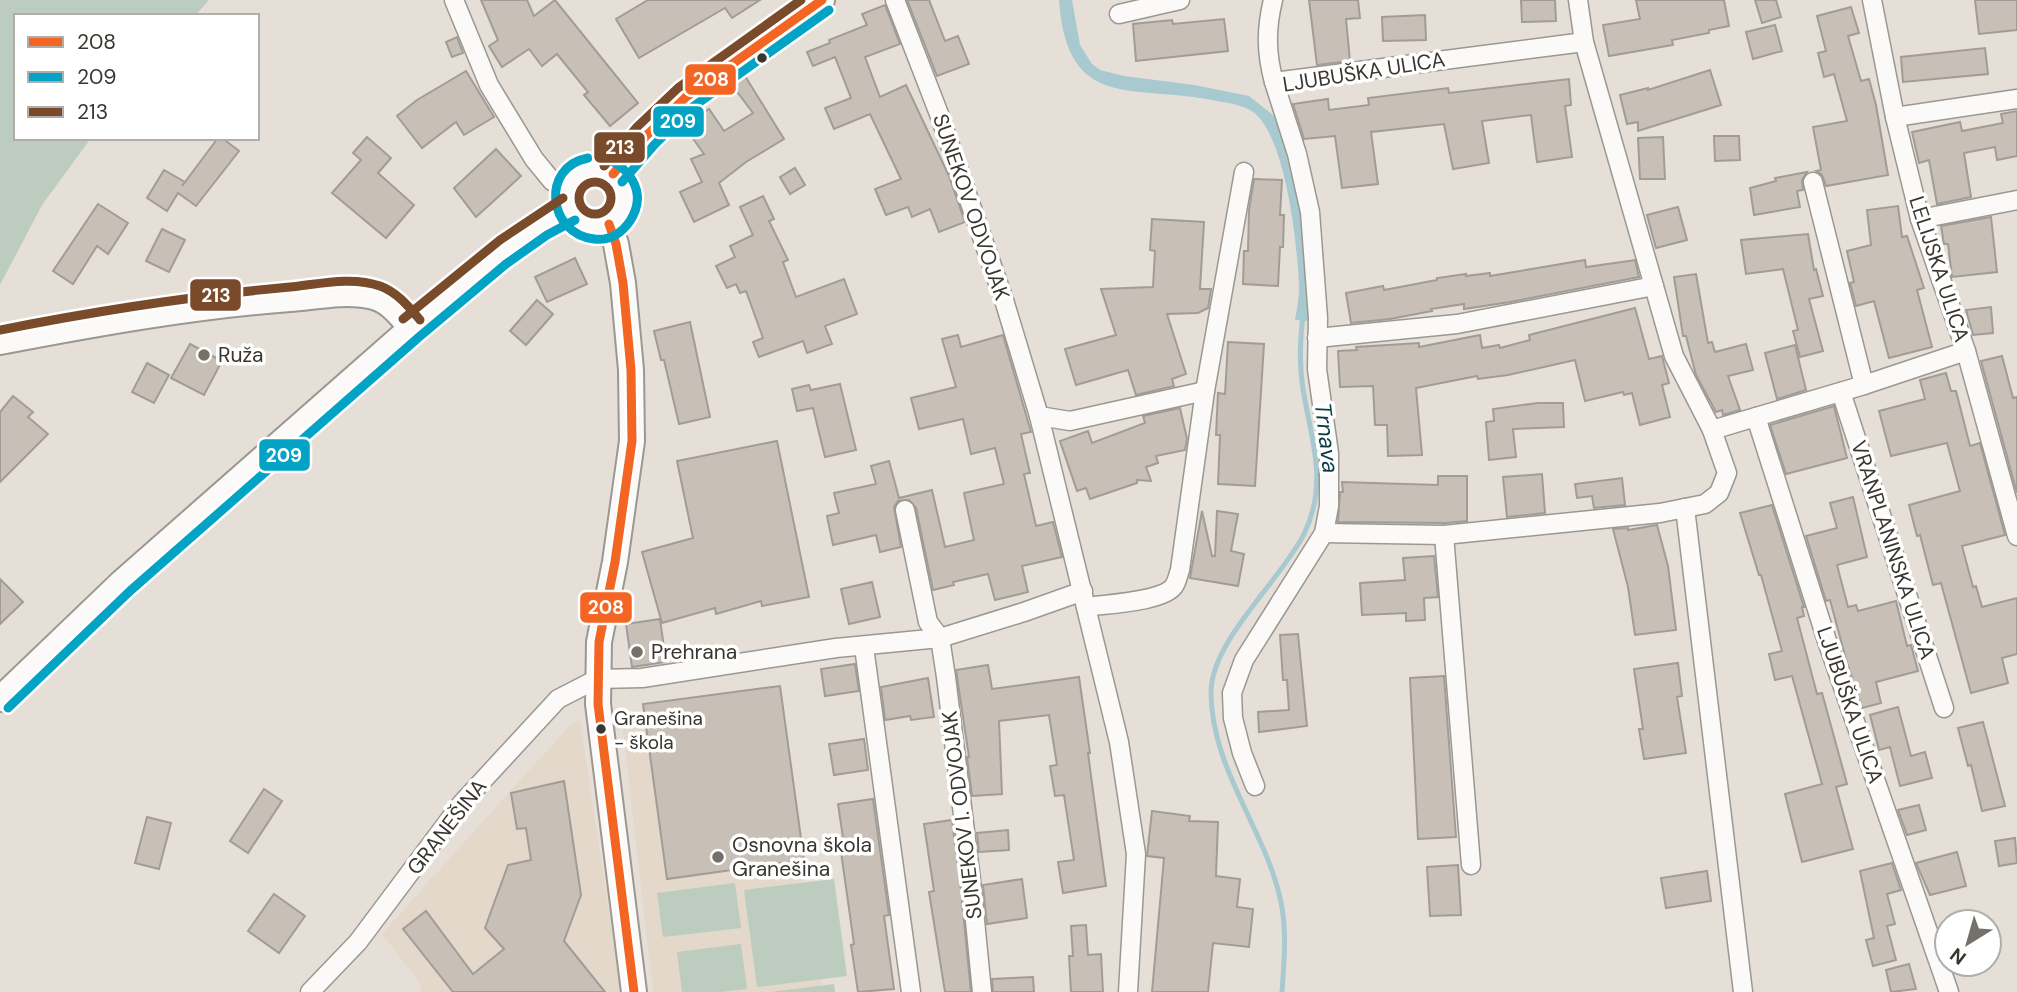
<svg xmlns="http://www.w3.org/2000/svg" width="2017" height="992" viewBox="0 0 2017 992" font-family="'DM Sans',sans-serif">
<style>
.built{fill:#e3d8c9}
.green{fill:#bcccbf}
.water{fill:#a8c9d0}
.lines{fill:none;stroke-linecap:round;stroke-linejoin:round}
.stream{stroke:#a8c9d0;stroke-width:5}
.building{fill:#c8c0b6;stroke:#a19c97;stroke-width:2}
.street-casing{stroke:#9b9791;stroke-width:21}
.secondary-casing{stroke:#9b9791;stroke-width:28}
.street{stroke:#fbfaf9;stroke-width:18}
.secondary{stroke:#fbfaf9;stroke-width:24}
.bus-1-casing{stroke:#fff;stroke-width:14}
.bus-2-casing{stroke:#fff;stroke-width:14}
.bus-3-casing{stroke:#fff;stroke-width:14}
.bus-1{stroke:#f26522;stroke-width:9}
.bus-2{stroke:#03a3c6;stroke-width:9}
.bus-3{stroke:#7a4b2a;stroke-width:9}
.bus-dot{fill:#39352f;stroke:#fff;stroke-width:2.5}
.poi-dot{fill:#75706a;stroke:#fff;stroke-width:2.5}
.labels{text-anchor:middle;stroke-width:7;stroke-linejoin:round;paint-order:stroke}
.bus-label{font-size:19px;fill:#39352f;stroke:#fff;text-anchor:start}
.street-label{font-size:21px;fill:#39352f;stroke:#fff}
.poi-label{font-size:21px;fill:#39352f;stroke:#fff;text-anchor:start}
.water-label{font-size:23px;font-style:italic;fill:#0a3a43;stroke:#fff}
.line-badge{stroke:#fff;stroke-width:2.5}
.badge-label{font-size:19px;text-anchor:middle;font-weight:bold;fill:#fff}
</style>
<rect width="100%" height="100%" fill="#e5dfd8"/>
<g class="built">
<polygon points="770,694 823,992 653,992 622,722"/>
<polygon points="580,720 621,992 422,992 419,982 382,934 522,778 570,726"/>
</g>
<g class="green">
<polygon points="0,0 209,0 195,16 16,16 16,138 91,138 42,205 0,285"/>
<polygon points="834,879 847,976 757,987 744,890"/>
<polygon points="735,883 741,928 663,937 657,893"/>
<polygon points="741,944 747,989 720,992 682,992 677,952"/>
<polygon points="834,984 835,992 771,992"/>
</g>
<path class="water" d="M1059,0H1072L1080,45L1092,64L1100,70L1124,76L1194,85L1249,96L1273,115L1280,127L1301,198L1311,321L1295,320C1297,309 1299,298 1299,288C1298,249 1286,135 1253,112C1243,105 1229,103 1217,101C1134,83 1067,114 1059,0Z"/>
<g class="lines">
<path class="stream" d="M1282,992C1284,963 1287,931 1281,902C1266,830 1211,769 1211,692C1211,641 1281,580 1304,534C1329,482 1311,440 1303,389C1299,364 1300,339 1303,315"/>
</g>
<g class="building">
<polygon points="481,0 527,0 534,16 555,0 638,103 610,126 584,95 588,92 557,54 542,66 529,49 502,67 489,46 498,40"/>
<polygon points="648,0 760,0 732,18 725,8 639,58 616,19"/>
<polygon points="907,0 929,0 945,41 958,36 969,64 937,76"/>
<polygon points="1309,0 1358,0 1360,18 1346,19 1350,61 1317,65"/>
<polygon points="1521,0 1555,0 1556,21 1522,22"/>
<polygon points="1636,0 1724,0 1729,26 1709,30 1709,33 1672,40 1673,45 1609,56 1603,25 1640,19"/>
<polygon points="1755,0 1776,0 1781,17 1762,23"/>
<polygon points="1975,0 2017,0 2017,30 1979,34"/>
<polygon points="885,5 900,44 865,57 880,97 906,85 949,176 965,222 939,232 930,209 912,217 908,207 886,215 875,189 901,179 870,114 834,129 825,108 851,98 835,57 813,66 807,52 830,43 829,40 867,25 862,14"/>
<polygon points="1851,7 1859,33 1848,36 1861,81 1869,79 1876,105 1888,175 1826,186 1822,175 1816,171 1821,170 1813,127 1847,121 1834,74 1824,77 1818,53 1826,51 1817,16"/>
<polygon points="1425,15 1426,40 1383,41 1382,17"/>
<polygon points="1224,19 1228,51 1136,61 1133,24 1172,20 1173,24"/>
<polygon points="1775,25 1782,51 1753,59 1746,32"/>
<polygon points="457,37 463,53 452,57 446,42"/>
<polygon points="1985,48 1988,74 1903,82 1901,57"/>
<polygon points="1710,70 1721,105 1638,131 1638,122 1627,124 1620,95 1648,88 1648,90"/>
<polygon points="466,71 494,117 464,135 456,122 422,148 397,116 417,100"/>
<polygon points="745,76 784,139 746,162 719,183 729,205 694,222 680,192 702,182 691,159 704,154 684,126 709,109 724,131 753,113 732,85"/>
<polygon points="1569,79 1571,105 1565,106 1572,157 1537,162 1531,115 1482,121 1489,163 1453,169 1444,124 1371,132 1378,184 1342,188 1335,136 1304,139 1293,104 1328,99 1329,110 1369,105 1368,98 1448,88 1449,93"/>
<polygon points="2017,111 2017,156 1997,160 1995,147 1964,153 1971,197 1937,204 1929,160 1919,163 1912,132 1960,122 1962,131 2003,123 2001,114"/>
<polygon points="1714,136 1739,136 1740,160 1715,161"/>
<polygon points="367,137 391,158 378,173 414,205 386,238 332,193 361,160 353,153"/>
<polygon points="1663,137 1665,179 1640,179 1638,138"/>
<polygon points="218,138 222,138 239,151 196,206 178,193 167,211 147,198 164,170 185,182 182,186"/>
<polygon points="496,149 521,176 476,217 454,188"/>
<polygon points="795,168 805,185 790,194 780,177"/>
<polygon points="1807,172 1802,180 1803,190 1797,191 1800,207 1754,215 1750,188 1776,181 1775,178"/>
<polygon points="1254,179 1282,180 1280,215 1284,215 1283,247 1280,247 1278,286 1243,284 1244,251 1248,251 1249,210"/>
<polygon points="763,196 774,219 769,221 788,260 783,262 796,297 844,279 857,314 825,326 832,344 807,353 803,341 759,357 753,342 763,338 746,291 740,293 736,284 727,288 716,266 735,257 730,246 753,235 740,207"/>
<polygon points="98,204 128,223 108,254 97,246 73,284 53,271"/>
<polygon points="1898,206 1902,237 1907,236 1924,288 1917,290 1932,347 1889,358 1874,301 1856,306 1850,283 1854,282 1847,251 1871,245 1867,210"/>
<polygon points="1678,207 1687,240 1656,248 1647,215"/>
<polygon points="1991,217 1997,272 1952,277 1948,244 1944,244 1941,226"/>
<polygon points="1152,219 1204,222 1200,289 1211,289 1208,308 1198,313 1167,314 1186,374 1172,379 1174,386 1136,395 1128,370 1076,385 1065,349 1116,335 1101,289 1153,287 1155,251 1150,250"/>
<polygon points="162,229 185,240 169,272 146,261"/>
<polygon points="1808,234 1814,270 1816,269 1823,296 1809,299 1823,351 1800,357 1793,331 1798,330 1783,269 1746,274 1741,240"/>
<polygon points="575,258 587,284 547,302 535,277"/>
<polygon points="1585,260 1586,267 1635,260 1639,277 1510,302 1464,309 1464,304 1431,309 1432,311 1390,319 1351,323 1346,293 1383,286 1384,290 1437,280 1437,278 1466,274 1466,276 1490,273 1490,276"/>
<polygon points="1696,274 1708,343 1712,342 1715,352 1746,344 1753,370 1728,376 1740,410 1723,415 1722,410 1716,412 1696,375 1686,336 1683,336 1674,277"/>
<polygon points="537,300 553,314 526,345 510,331"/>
<polygon points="1991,307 1993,333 1973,335 1966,310"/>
<polygon points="1635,308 1649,359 1662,356 1669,383 1662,385 1670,417 1640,425 1632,393 1624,395 1623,392 1585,401 1575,360 1508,375 1478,379 1477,376 1416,388 1422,455 1388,456 1387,425 1375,425 1373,386 1340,387 1338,351 1357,350 1356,347 1419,343 1419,347 1480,335 1482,348 1499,345 1500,348 1530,340 1529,335"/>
<polygon points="690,322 710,417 679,424 664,360 661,360 654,331"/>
<polygon points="958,335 961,347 1003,335 1031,432 1021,434 1030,473 1024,474 1036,526 1053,522 1062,557 1022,566 1028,592 995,600 988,574 953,582 954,585 933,590 916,508 909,500 898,501 894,507 901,547 880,552 876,535 833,545 827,516 839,513 834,493 876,484 871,466 889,461 899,498 932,490 945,547 974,540 964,493 1004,484 995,448 971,454 963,419 919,429 911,398 956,387 942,339"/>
<polygon points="1228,342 1264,344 1255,486 1218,484 1220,435 1216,435 1218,393 1225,394"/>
<polygon points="190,344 222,361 204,395 171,378"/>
<polygon points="1795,345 1806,390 1777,399 1765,353"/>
<polygon points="2002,356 2013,398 2017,397 2017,493 1981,361"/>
<polygon points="147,363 169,375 154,403 132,392"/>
<polygon points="1946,373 1951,391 1956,391 1970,446 1980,443 2005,535 1962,546 1973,587 1976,586 1982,607 2017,598 2017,654 2002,658 2008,683 1971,693 1941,583 1933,585 1920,535 1917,536 1909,505 1960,491 1947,443 1891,456 1879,411 1925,399 1920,380"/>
<polygon points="840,384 856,450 825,457 813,408 797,411 792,389 809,385 811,390"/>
<polygon points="13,396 33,412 28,417 48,434 0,482 0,412"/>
<polygon points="1538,403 1563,403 1564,427 1513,429 1516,457 1489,460 1486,422 1494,421 1493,409"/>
<polygon points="1834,406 1847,458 1786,474 1770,425"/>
<polygon points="1180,408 1187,439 1185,450 1156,456 1158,463 1146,467 1151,481 1137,480 1137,483 1090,499 1086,488 1077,491 1060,441 1088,431 1092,443 1145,423 1143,416"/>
<polygon points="777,441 809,597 762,606 761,601 716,614 715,608 662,623 642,552 693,538 677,461"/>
<polygon points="1542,474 1545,513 1507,517 1503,477"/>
<polygon points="1438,476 1467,476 1467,521 1446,523 1338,522 1340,492 1343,492 1342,482 1438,485"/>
<polygon points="1622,478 1625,505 1594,508 1592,496 1577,498 1575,484"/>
<polygon points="1853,497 1867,557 1837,565 1848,607 1856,605 1858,611 1896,601 1907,646 1911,645 1918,671 1876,682 1881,703 1862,708 1847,663 1830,600 1826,601 1806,536 1837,528 1830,503"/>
<polygon points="1772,505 1804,607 1802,607 1804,616 1797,618 1817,694 1822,693 1847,784 1836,787 1853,849 1802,862 1785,794 1822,784 1792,676 1775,680 1769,654 1782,651 1761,575 1759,575 1740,513"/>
<polygon points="1202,511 1212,556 1215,556 1217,511 1238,514 1231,551 1244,554 1238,586 1190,578"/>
<polygon points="1657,525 1668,566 1676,630 1635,635 1628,587 1613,529 1628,528 1628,530"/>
<polygon points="1434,556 1438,597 1424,598 1425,620 1406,621 1406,613 1362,615 1360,583 1405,580 1403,558"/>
<polygon points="0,579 23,602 0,624"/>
<polygon points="872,582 880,617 849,624 841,589"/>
<polygon points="660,619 666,662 632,667 626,624"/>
<polygon points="1298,634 1307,726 1259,732 1258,712 1289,710 1287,680 1283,680 1280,635"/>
<polygon points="1678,663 1682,696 1677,697 1686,753 1644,759 1639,729 1643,729 1634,669"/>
<polygon points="855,664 859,691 825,696 821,669"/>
<polygon points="988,665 992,689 1079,677 1090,753 1088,753 1093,791 1106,886 1063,893 1058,862 1074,860 1064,795 1055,796 1050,766 1057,765 1049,715 999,721 1002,794 972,796 967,757 969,757 956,670"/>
<polygon points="1444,676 1456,837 1418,839 1410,678"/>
<polygon points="928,678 934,717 911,720 910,716 885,720 881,687"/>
<polygon points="780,686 804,860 667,879 643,704"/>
<polygon points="1898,707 1911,756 1925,752 1932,778 1900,786 1890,747 1879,750 1870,715"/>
<polygon points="1983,722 2005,806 1982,811 1971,765 1968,766 1958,728"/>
<polygon points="864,739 868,770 834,775 829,744"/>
<polygon points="564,781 581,895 564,941 605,992 453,992 403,929 426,911 473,974 504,949 485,928 508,865 531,860 526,828 517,829 511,793"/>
<polygon points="264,789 282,801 248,853 230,841"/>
<polygon points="873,799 889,915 884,916 894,989 858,992 851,945 854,944 841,852 845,851 838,804"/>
<polygon points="1919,805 1926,830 1907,835 1898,810"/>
<polygon points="1152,811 1190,816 1189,821 1218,822 1216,876 1240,879 1237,907 1253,909 1249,947 1213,943 1208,992 1152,992 1164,858 1147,856"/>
<polygon points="147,817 171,823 159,869 135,863"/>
<polygon points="952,820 960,881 971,992 945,992 929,892 934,891 924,824"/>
<polygon points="1008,830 1009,850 979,852 977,833"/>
<polygon points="2015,838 2017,863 1999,866 1995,841"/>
<polygon points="1957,852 1966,886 1930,895 1916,863"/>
<polygon points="1892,863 1901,890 1887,894 1895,924 1887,926 1896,960 1873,966 1866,940 1874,938 1860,871"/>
<polygon points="1458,865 1461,915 1430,916 1427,867"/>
<polygon points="1707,871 1711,901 1666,908 1661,878"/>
<polygon points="1022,879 1027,918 987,924 983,885"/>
<polygon points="274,894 305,916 279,953 248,931"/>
<polygon points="1086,925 1088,955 1101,954 1103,992 1071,992 1069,956 1073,956 1071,926"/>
<polygon points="1909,964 1916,989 1891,992 1886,970"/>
<polygon points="1033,977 1034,992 993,992 992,979"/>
</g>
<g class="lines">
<defs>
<g id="street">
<polyline points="454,0 489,85 534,159 552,181 568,190"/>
<polyline points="895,0 939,114 1004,300 1039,416 1119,742 1136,854 1128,992"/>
<path d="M1273,0C1266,29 1266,53 1274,82"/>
<polyline points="1872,0 1895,117 1920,219 1966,351 2017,536"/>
<polyline points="1119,14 1180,0"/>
<polyline points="1895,117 2017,99"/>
<polyline points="1813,182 1864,385"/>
<polyline points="1920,219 2017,200"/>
<polyline points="1317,338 1457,324 1654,286"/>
<polyline points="1841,392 1944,708"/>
<polyline points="1039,416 1070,421 1205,391"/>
<polyline points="1756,417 1827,641 1949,992"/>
<polyline points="1712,430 1864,385 1966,351"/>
<polyline points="1685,508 1743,992"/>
<polyline points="905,510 928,622 940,638 946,677 971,880 982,992"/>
<polyline points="1324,533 1444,535 1660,513 1705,504 1719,493 1727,473 1712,430 1674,356 1584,42 1578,0"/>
<polyline points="1444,535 1471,865"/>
<path d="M1086,607C1105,604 1163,602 1174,586C1177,582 1178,575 1180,570L1205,391L1244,172"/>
<polyline points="864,647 911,992"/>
<polyline points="1255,786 1242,753 1233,718 1232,693 1244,660 1324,533 1329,506 1329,453 1317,369 1318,318 1310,212 1297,154 1274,82 1584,42"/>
<polyline points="310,992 358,942 462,803 558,699 597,679 642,678 836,648 940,638 1024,612 1083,591"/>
</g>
<g id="secondary">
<circle cx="596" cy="198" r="29"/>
<polyline points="613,174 646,136 686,97 822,0"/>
<polyline points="609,224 616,244 623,283 631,370 632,441 615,562 599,642 598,704 634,992"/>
<path d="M0,342C94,324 194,306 290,299C315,297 345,291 369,296C388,299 399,314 411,328"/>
<polyline points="0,699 122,582 411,328 499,254 540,225 569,209"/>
</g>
</defs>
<use href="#street" class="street-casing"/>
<use href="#secondary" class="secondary-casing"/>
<use href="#street" class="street"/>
<use href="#secondary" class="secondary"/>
<defs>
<g id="bus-1">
<polyline points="613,174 646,136 686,97 822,0"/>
<polyline points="609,224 616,244 623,283 631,370 632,441 615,562 599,642 598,704 634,992"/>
</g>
<g id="bus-2">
<path d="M588,158C540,167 548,234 594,239C609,241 621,234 630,221C649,191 628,164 598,156"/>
<polyline points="622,182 655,144 694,106 829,10"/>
<polyline points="8,708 130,591 419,337 506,264 547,235 575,220"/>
</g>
<g id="bus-3">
<polyline points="604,166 637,127 678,88 801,0"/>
<circle cx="595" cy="198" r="16"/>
<polyline points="403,319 500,240 563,198"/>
<path d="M0,330C96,311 192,296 290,287C319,284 352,276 380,286C397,292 409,307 420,320"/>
</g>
</defs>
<use href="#bus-1" class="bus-1-casing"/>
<use href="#bus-2" class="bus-2-casing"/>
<use href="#bus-3" class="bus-3-casing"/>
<use href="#bus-1" class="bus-1"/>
<use href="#bus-2" class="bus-2"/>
<use href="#bus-3" class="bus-3"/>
</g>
<g class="bus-dot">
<circle cx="762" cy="58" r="6"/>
<circle cx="601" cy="729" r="6"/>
</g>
<g class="poi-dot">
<circle cx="204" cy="355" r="7"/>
<circle cx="637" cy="652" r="7"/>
<circle cx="718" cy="857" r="7"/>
</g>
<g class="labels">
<g class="bus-label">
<text x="614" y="725">Granešina<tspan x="614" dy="24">- škola</tspan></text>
</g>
<g class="street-label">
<text transform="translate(1364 72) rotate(-9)" y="7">LJUBUŠKA ULICA</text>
<text transform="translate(971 207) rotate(71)" y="7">SUNEKOV ODVOJAK</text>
<text transform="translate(1939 269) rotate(72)" y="7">LELIJSKA ULICA</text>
<text transform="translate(1893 550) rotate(72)" y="7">VRANPLANINSKA ULICA</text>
<text transform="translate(1850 705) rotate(71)" y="7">LJUBUŠKA ULICA</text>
<text transform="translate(962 815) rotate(-97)" y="7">SUNEKOV I. ODVOJAK</text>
<text transform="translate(447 827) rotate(-52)" y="7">GRANEŠINA</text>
</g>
<g class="poi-label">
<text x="218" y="362">Ruža</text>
<text x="651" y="659">Prehrana</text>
<text x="732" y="852">Osnovna škola<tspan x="732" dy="24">Granešina</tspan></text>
</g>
<g class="water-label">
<text transform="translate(1327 438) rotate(83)" y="8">Trnava</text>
</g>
</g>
<g class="line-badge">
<rect x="684" y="63" width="53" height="33" rx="7" fill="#f26522"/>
<rect x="652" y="105" width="53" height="33" rx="7" fill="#03a3c6"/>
<rect x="593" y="131" width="53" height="33" rx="7" fill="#7a4b2a"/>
<rect x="189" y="278" width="53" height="34" rx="7" fill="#7a4b2a"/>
<rect x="258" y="438" width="53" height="34" rx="7" fill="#03a3c6"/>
<rect x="579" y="591" width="54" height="33" rx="7" fill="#f26522"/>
</g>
<g class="badge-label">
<text x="711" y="86">208</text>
<text x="678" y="128">209</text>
<text x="620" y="154">213</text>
<text x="216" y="302">213</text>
<text x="284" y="462">209</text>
<text x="606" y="614">208</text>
</g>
<rect x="14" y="14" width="245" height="126" fill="#ffffff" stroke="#b0aeac" stroke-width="2"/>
<rect x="28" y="37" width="35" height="10" fill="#f26522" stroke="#b0aeac" stroke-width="2"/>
<text x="77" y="49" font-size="21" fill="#39352f">208</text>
<rect x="28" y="72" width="35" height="10" fill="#03a3c6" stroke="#b0aeac" stroke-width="2"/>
<text x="77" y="84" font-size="21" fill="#39352f">209</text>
<rect x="28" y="107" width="35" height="10" fill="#7a4b2a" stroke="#b0aeac" stroke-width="2"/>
<text x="77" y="119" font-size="21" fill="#39352f">213</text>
<g transform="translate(1968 943) rotate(217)"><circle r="33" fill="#ffffff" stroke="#b0aeac" stroke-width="2"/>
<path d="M0-5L12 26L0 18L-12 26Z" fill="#75706a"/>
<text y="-10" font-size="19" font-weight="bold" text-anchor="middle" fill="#39352f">N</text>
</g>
</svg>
